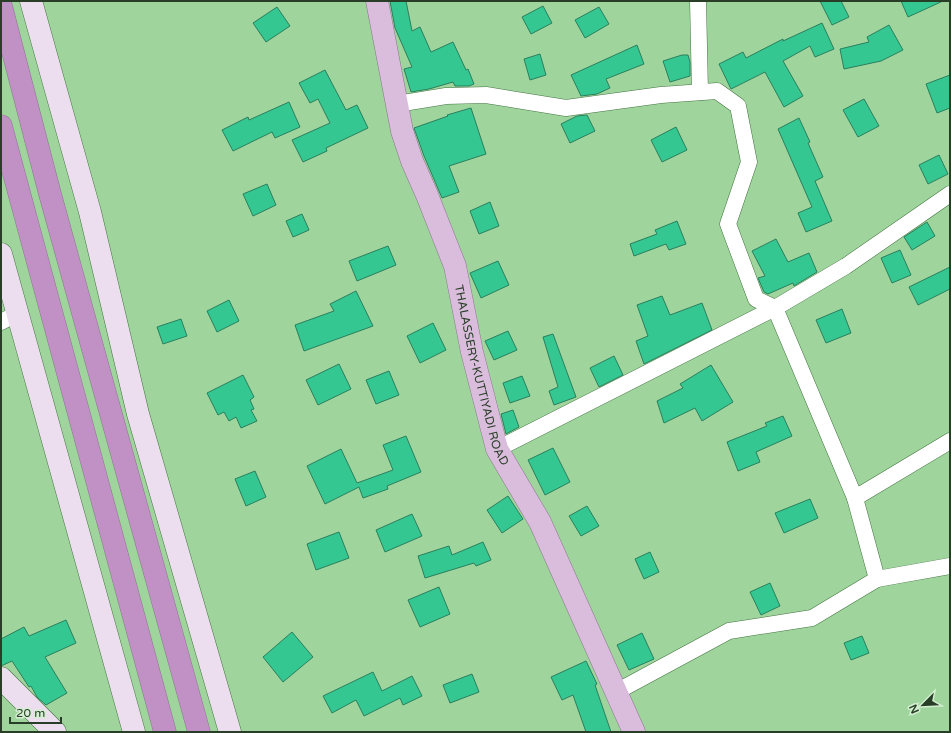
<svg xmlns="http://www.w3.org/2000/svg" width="951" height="733" viewBox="0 0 951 733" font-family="'Varela Round',sans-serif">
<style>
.building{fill:#34c791;stroke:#2a7f5d}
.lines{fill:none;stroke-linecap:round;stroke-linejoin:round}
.street-casing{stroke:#427440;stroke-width:17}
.secondary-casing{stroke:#427440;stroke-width:23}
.primary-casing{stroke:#8b748e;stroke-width:23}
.highway-casing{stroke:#8b748e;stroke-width:23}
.street{stroke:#fff;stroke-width:16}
.secondary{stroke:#ecdeee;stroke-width:22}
.primary{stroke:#dabddd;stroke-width:22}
.highway{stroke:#c191c6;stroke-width:22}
.labels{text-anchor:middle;stroke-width:3.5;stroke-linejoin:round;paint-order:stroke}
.street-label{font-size:12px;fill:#283e26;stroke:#d3eed1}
</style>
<rect width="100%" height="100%" fill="#9fd59c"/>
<g class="building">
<polygon points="390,1 406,1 412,31 420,27 431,52 453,42 466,70 468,69 474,84 469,86 455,86 453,82 429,89 411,92 404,69 412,67 395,28"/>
<polygon points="820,1 841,1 849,17 832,25"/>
<polygon points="901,1 943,1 908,17"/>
<polygon points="543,6 552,23 531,34 522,17"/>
<polygon points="277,7 290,26 266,42 253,23"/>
<polygon points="599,7 609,24 585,38 575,20"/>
<polygon points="822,23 834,49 815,57 810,46 783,61 803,96 784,107 765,72 731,89 719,64 743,52 746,58 783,39 783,41"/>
<polygon points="889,25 903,50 881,61 844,69 840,49 869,42 867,37"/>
<polygon points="637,45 644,64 606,79 610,88 597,94 581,96 571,75"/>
<polygon points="540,54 546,75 530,80 524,59"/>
<polygon points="682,55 688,55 690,62 690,76 670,82 663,61"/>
<polygon points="325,70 346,110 357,105 368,128 326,148 327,151 303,162 292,140 330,123 318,99 310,103 299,83"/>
<polygon points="950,75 950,108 937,113 926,84"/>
<polygon points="864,99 879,126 858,137 843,110"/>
<polygon points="289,102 300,127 275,138 272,132 233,151 222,130 248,117 249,120"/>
<polygon points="471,108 486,154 449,166 459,192 442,198 424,156 414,128 448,116 447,115"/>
<polygon points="587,115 595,131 570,143 561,124 577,116"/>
<polygon points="799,118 810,142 808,143 823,177 815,181 832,221 806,232 798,213 812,207 778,129"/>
<polygon points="676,127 687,150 662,162 651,140"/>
<polygon points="939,155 948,174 928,184 919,165"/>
<polygon points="267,184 276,205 253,216 243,194"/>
<polygon points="490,202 499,226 479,234 470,211"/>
<polygon points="302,214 309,230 293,237 286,221"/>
<polygon points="677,221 686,244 669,250 666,244 634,256 630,244 657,234 655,230"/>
<polygon points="927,222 935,236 912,250 904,237"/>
<polygon points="776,239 788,262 809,253 817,272 794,286 793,283 768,294 764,292 758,278 765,276 752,251"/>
<polygon points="388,246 396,265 357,281 349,261"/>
<polygon points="900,250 911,275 892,283 881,258"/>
<polygon points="498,261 509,285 481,298 470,273"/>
<polygon points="950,267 950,289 918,305 909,287"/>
<polygon points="356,291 373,326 304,351 295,325 334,311 330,304"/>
<polygon points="662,296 670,315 702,303 712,330 644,364 636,341 648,336 637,305"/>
<polygon points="229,300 239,321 217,332 207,311"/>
<polygon points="842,309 851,333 826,343 816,320"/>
<polygon points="181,319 187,336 163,344 157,327"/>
<polygon points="433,323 446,350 420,363 407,336"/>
<polygon points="508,331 517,350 494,360 485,341"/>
<polygon points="553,334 576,397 554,405 549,391 558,387 543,337"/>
<polygon points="614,356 623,375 599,387 590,368"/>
<polygon points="339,364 351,389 318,405 306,380"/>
<polygon points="711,365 733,402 702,421 695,408 664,423 657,401 683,388 680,384"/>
<polygon points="389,371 399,395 376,404 366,380"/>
<polygon points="243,375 254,397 250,400 254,409 251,410 257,421 241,428 236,417 229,421 224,412 218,415 207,393"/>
<polygon points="522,376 530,396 510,403 503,383"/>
<polygon points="513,410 519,427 506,434 501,414"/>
<polygon points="783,416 792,436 756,452 760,462 738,471 727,442 767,426 765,423"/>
<polygon points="406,436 421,472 387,486 388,489 363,498 359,487 325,504 307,466 341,449 357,483 393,470 383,445"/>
<polygon points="553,448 570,482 545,495 528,460"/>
<polygon points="255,471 266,497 246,506 235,479"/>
<polygon points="508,496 523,519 502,533 487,510"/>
<polygon points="810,499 818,518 784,533 775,513"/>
<polygon points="587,506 599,526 581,536 569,516"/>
<polygon points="412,514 422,536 385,552 376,530"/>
<polygon points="339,532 349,558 316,570 307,544"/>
<polygon points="483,542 491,560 476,566 474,563 425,578 418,556 449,546 452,555"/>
<polygon points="650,552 659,572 644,579 635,559"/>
<polygon points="770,583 780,606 761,615 750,592"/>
<polygon points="439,587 450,614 420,627 408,600"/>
<polygon points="66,620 76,643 45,657 67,693 46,705 37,697 31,686 29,687 12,661 1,666 1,639 24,627 29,636"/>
<polygon points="292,632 313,657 283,682 263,657"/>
<polygon points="642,633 654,659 629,670 617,645"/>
<polygon points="862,636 869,653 851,660 844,643"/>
<polygon points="586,661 597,684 595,685 611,732 586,732 573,695 562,700 551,677"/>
<polygon points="373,672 382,691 412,676 422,696 403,705 400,698 364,716 356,700 332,713 323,696"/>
<polygon points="472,674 479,692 450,703 443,685"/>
</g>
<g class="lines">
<defs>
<g id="street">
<polyline points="698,1 700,92"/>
<polyline points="397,104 446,96 486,95 566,108 661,95 717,91 738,106 749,162 728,224 756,299 775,308 855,498 950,441"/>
<polyline points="1,322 18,313"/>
<polyline points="497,449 775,308 846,266 950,194"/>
<polyline points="855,498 877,579 950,566"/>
<polyline points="616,692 729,631 812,618 877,579"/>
</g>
<g id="secondary">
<polyline points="31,1 90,212 138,414 230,732"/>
<polyline points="1,254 134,732"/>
<polyline points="1,678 55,732"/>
</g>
<g id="primary">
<path id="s1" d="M377,1L402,131L412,161L427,195L455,266L472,352L497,449L540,522L634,732"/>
</g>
<g id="highway">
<polyline points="1,6 50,194 199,732"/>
<polyline points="1,126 165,732"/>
</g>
</defs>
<use href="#street" class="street-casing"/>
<use href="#secondary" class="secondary-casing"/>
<use href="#primary" class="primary-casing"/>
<use href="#highway" class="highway-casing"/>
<use href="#street" class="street"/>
<use href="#secondary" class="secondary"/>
<use href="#primary" class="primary"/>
<use href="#highway" class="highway"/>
</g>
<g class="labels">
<g class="street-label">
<text dy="4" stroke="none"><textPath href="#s1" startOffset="390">THALASSERY-KUTTIYADI ROAD</textPath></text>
</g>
</g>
<rect width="951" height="733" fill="none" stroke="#283e26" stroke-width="4"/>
<g transform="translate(923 705) rotate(246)" stroke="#d3eed1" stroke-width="3" paint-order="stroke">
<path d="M0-3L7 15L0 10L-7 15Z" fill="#283e26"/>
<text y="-6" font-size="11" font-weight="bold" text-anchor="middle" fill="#283e26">N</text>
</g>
<path d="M10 717v6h51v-6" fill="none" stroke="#283e26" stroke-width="2"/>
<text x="16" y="717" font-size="12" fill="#283e26" stroke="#d3eed1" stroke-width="3" paint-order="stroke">20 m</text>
</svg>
